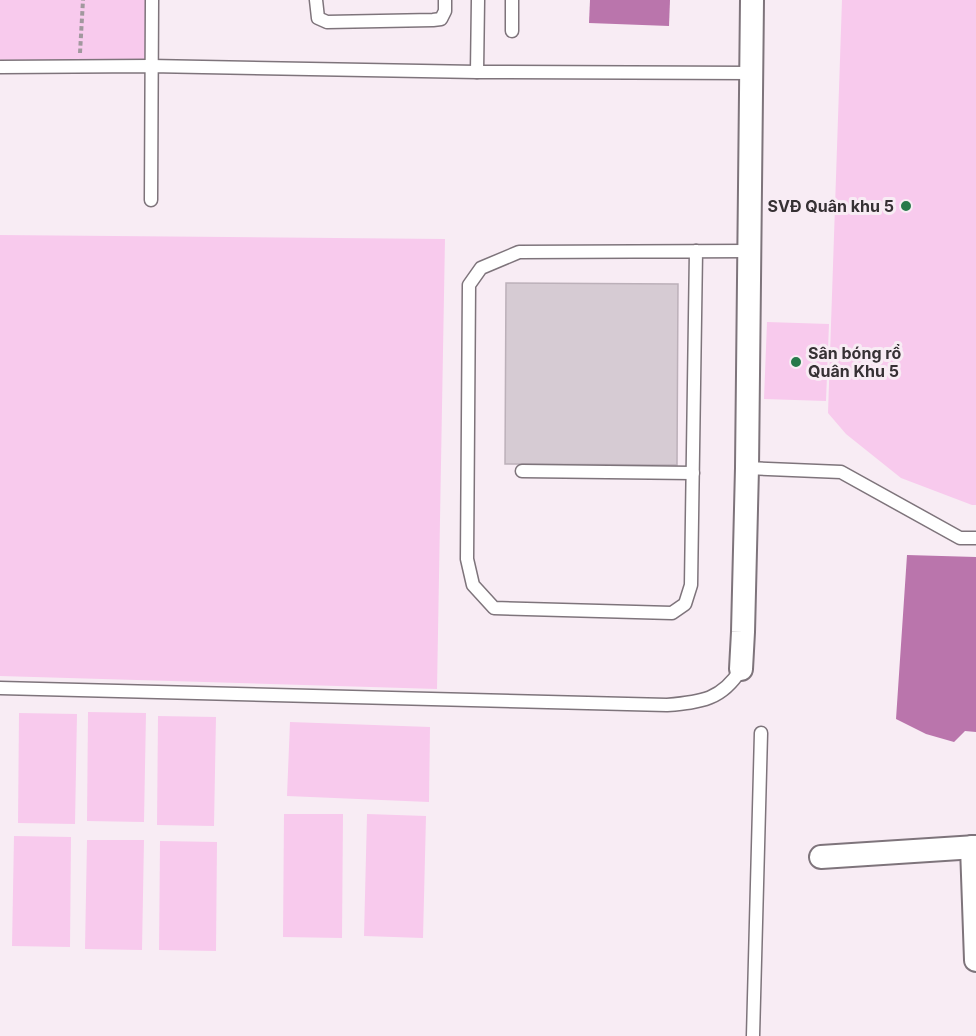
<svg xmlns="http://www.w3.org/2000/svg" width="976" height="1036" viewBox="0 0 976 1036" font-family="Inter,sans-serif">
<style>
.green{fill:#f8caed}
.water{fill:#ba75ac}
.building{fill:#d6cbd3;stroke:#bcb0b9;stroke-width:1.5}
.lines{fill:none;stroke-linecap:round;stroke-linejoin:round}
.lane-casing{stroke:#7e747b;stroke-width:15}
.street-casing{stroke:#7e747b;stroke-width:26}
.path{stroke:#a1989e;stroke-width:4;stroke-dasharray:4.5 3;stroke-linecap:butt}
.lane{stroke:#fff;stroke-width:12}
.street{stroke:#fff;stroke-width:22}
.poi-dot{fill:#26794a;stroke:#f8ecf4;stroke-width:2}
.labels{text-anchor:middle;stroke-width:6;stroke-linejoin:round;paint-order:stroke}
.poi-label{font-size:16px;font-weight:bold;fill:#363134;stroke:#f8ecf4;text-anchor:end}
</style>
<rect width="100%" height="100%" fill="#f8ecf4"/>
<g class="green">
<polygon points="0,0 152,0 150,66 0,67"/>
<polygon points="842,0 976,0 976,505 972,505 901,478 846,434 828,413"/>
<polygon points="0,235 445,239 437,689 0,676"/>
<polygon points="767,322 829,324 826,401 764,399"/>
<polygon points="88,712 146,713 144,822 87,821"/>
<polygon points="19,713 77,714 75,824 18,823"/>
<polygon points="158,716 216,717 214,826 157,825"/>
<polygon points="290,722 430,727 429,802 287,796"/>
<polygon points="284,814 343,814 342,938 283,937"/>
<polygon points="367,814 426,816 423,938 364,936"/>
<polygon points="14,836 71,837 70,947 12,946"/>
<polygon points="87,840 144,840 142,950 85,949"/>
<polygon points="160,841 217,842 216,951 159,950"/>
</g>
<g class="water">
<polygon points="590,0 670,0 669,26 589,23"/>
<polygon points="907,555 976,557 976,732 965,731 954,742 926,734 896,719"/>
</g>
<polygon class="building" points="506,283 678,284 677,465 505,464"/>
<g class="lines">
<defs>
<g id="lane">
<polyline points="316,0 318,18 327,22 433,20 441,19 445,11 445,0"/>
<polyline points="512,31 512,0"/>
<polyline points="0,67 150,66 477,72 752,73"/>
<polyline points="477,72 478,0"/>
<polyline points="151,200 152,0"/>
<polyline points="696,251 691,585 685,604 672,613 494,608 473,585 467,559 469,285 481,268 519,252 749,251"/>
<polyline points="747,468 841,472 960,538 976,538"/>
<polyline points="522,471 693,473"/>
<path d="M0,688L667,705C701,702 722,700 741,669"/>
<polyline points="753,1036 761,733"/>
</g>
<g id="street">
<polyline points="741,669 743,632 747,468 752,0"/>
<polyline points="972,847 976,960"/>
<polyline points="821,857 976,847"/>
</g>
</defs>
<use href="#lane" class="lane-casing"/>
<use href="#street" class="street-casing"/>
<polyline class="path" points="80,53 83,0"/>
<use href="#lane" class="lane"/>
<use href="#street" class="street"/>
</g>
<g class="poi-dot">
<circle cx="906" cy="206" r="6"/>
<circle cx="796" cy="362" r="6"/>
</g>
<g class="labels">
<g class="poi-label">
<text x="894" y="212">SVĐ Quân khu 5</text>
<text x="808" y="359" text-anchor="start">Sân bóng rổ<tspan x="808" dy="18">Quân Khu 5</tspan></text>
</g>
</g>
</svg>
